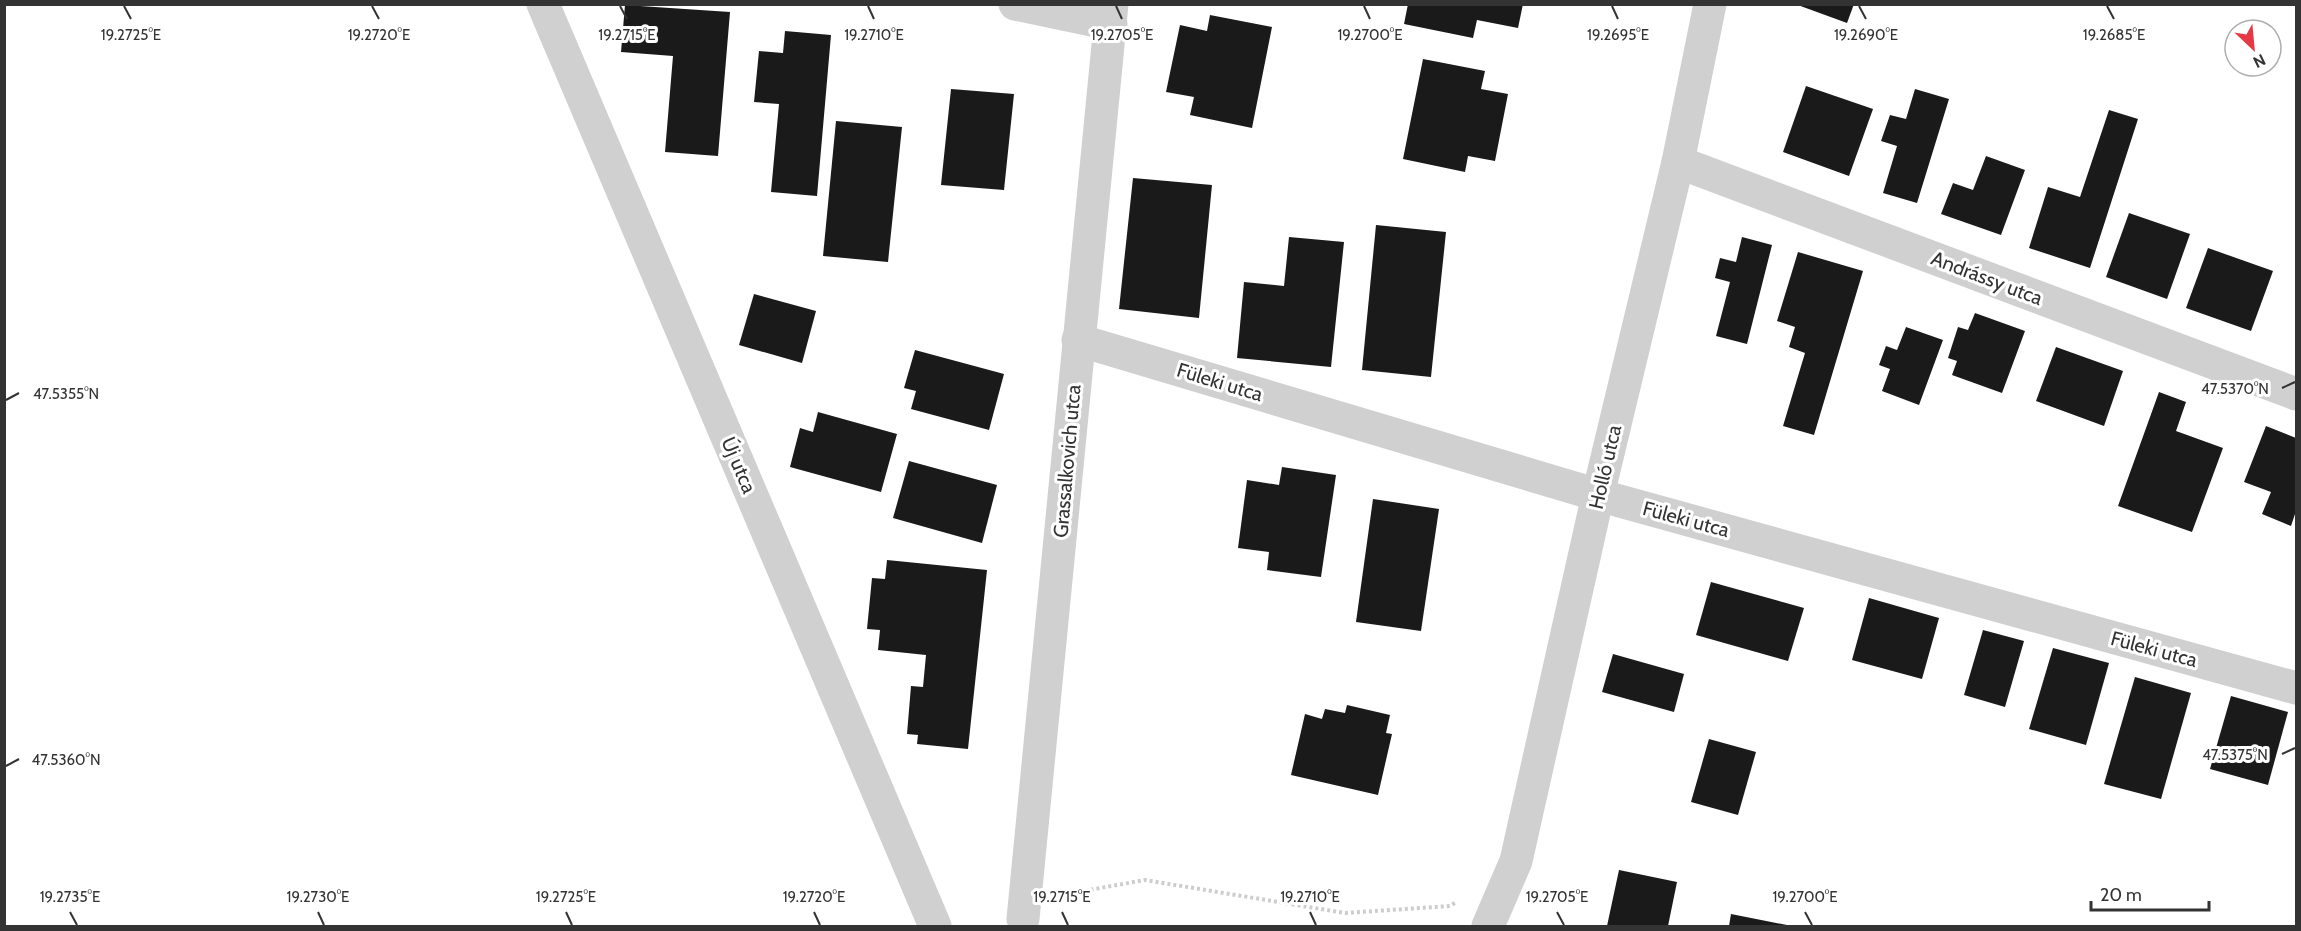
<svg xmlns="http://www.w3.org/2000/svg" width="2301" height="931" viewBox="0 0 2301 931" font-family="Cabin,sans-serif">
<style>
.building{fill:#1a1a1a}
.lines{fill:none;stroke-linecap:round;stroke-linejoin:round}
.path{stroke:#cdcdcd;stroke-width:4;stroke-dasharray:3 3;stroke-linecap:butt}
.minor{stroke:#d0d0d0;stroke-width:33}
.ticks{fill:none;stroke:#333;stroke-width:2}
.labels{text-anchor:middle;stroke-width:6;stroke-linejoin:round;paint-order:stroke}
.street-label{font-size:20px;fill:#333;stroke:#fff}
.ticks-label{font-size:15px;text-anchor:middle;fill:#333;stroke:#fff;stroke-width:6;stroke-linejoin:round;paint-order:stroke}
</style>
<rect width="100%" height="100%" fill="#fff"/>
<g class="building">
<polygon points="1408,4 1523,4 1518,28 1477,20 1473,38 1404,24"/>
<polygon points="1795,4 1854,4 1847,23"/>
<polygon points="625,5 730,12 718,156 665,152 673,56 621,52"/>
<polygon points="1210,15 1272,27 1252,128 1190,115 1194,97 1166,92 1180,25 1207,31"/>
<polygon points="785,31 831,35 817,196 771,192 779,104 754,102 759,51 783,53"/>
<polygon points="1423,59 1485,71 1481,89 1508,94 1495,161 1468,156 1465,172 1403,159"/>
<polygon points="1806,86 1873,109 1849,176 1783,152"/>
<polygon points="951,89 1014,94 1004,190 941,185"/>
<polygon points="1915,89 1949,99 1917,203 1883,193 1897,146 1881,141 1890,115 1906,119"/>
<polygon points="2109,110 2138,119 2090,268 2029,248 2048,187 2080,197"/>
<polygon points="836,121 902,127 888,262 823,256"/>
<polygon points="1986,156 2025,170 2001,235 1941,214 1953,183 1973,190"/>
<polygon points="1133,178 1212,185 1199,318 1119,309"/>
<polygon points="2129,213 2190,234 2167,299 2106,277"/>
<polygon points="1376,225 1446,232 1431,377 1362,370"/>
<polygon points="1289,237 1344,242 1331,367 1237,358 1244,282 1284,286"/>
<polygon points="1742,237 1772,245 1747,344 1716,336 1730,282 1715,278 1720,258 1736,262"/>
<polygon points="2208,248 2273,271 2251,331 2186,308"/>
<polygon points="1798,252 1863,271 1814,435 1783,426 1805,353 1789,347 1795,327 1777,321"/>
<polygon points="754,294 816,311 802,363 739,345"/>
<polygon points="1975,313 2025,331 2002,393 1952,375 1957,361 1948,358 1958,327 1968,330"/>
<polygon points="1906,327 1943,340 1919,405 1882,391 1890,369 1879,365 1886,346 1897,350"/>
<polygon points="2056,347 2123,371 2104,426 2036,401"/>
<polygon points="915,350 1004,374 989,430 911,409 916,391 904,388"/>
<polygon points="2159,392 2186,402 2176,431 2223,448 2192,532 2118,506"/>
<polygon points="818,412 897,434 881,492 790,467 800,428 813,432"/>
<polygon points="2266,426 2296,438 2296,511 2291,526 2262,514 2271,492 2244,482"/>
<polygon points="909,461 997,485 982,543 893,518"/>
<polygon points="1282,467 1336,475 1321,577 1267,570 1269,552 1238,548 1247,480 1279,485"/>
<polygon points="1373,499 1439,509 1421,631 1356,622"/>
<polygon points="887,560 987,570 968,749 917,744 918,735 907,734 911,686 923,687 926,655 878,650 880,630 867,629 872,578 885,579"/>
<polygon points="1711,582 1804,608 1788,661 1696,635"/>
<polygon points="1869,598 1939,618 1922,679 1852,660"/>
<polygon points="1983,630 2024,641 2005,707 1964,695"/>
<polygon points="2053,648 2109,663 2086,745 2029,729"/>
<polygon points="1613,654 1684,674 1674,712 1602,692"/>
<polygon points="2135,677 2191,693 2161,799 2104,784"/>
<polygon points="2231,696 2288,712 2268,785 2210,769"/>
<polygon points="1347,705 1390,715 1386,733 1392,734 1378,795 1291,775 1305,714 1322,719 1325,709 1345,713"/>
<polygon points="1709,739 1756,752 1738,815 1691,802"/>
<polygon points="1619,870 1677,882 1668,926 1607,926"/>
<polygon points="1731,914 1787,925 1787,926 1729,926"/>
</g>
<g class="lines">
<polyline class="path" points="1061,895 1145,880 1345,913 1450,906 1456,902"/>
<g class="minor">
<polyline points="543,4 935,926"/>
<polyline points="1015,4 1111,24"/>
<polyline points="1678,162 2296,394"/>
<polyline points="1078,340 1598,495 2296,688"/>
<polyline points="1023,919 1112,4"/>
<polyline points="1488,926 1516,861 1598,495 1678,162 1710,4"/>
</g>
</g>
<path class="ticks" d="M124,6L131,19M372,6L379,19M620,6L627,19M868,6L874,19M1116,6L1122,19M1364,6L1370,19M1612,6L1618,19M1859,6L1866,19M2107,6L2114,19M2282,388L2295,382M6,400L19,393M2282,754L2295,748M6,766L19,759M70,912L77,925M318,912L324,925M566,912L572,925M814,912L820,925M1062,912L1068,925M1310,912L1316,925M1557,912L1564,925M1805,912L1812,925"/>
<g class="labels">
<g class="street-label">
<text transform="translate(1987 278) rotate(21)" y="7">Andrássy utca</text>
<text transform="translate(1220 382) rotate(17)" y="7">Füleki utca</text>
<text transform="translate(1067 461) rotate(-85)" y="7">Grassalkovich utca</text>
<text transform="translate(739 465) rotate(67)" y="7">Új utca</text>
<text transform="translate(1605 467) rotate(-77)" y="7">Holló utca</text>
<text transform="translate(1686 519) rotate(15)" y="7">Füleki utca</text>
<text transform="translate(2154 649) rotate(15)" y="7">Füleki utca</text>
</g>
</g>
<g class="ticks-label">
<text x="131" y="40">19.2725°E</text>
<text x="379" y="40">19.2720°E</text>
<text x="627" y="40">19.2715°E</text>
<text x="874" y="40">19.2710°E</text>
<text x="1122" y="40">19.2705°E</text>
<text x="1370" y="40">19.2700°E</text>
<text x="1618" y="40">19.2695°E</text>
<text x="2114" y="40">19.2685°E</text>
<text x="1866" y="40">19.2690°E</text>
<text x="2235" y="394">47.5370°N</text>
<text x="66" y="399">47.5355°N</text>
<text x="2235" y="760">47.5375°N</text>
<text x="66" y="765">47.5360°N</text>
<text x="70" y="902">19.2735°E</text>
<text x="318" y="902">19.2730°E</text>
<text x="566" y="902">19.2725°E</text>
<text x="814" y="902">19.2720°E</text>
<text x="1062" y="902">19.2715°E</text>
<text x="1310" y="902">19.2710°E</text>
<text x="1557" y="902">19.2705°E</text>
<text x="1805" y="902">19.2700°E</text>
</g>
<rect width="2301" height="931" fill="none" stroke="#333333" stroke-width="12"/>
<g transform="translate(2253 48) rotate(154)"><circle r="28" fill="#ffffff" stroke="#adadad" stroke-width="1.5"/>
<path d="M0-4.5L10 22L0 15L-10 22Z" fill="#e63946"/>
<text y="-9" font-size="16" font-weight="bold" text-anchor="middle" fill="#333333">N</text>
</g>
<path d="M2091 901v9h118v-9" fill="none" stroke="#333333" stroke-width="3"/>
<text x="2100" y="901" font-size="18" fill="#333333" stroke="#ffffff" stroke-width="4.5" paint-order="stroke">20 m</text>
</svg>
